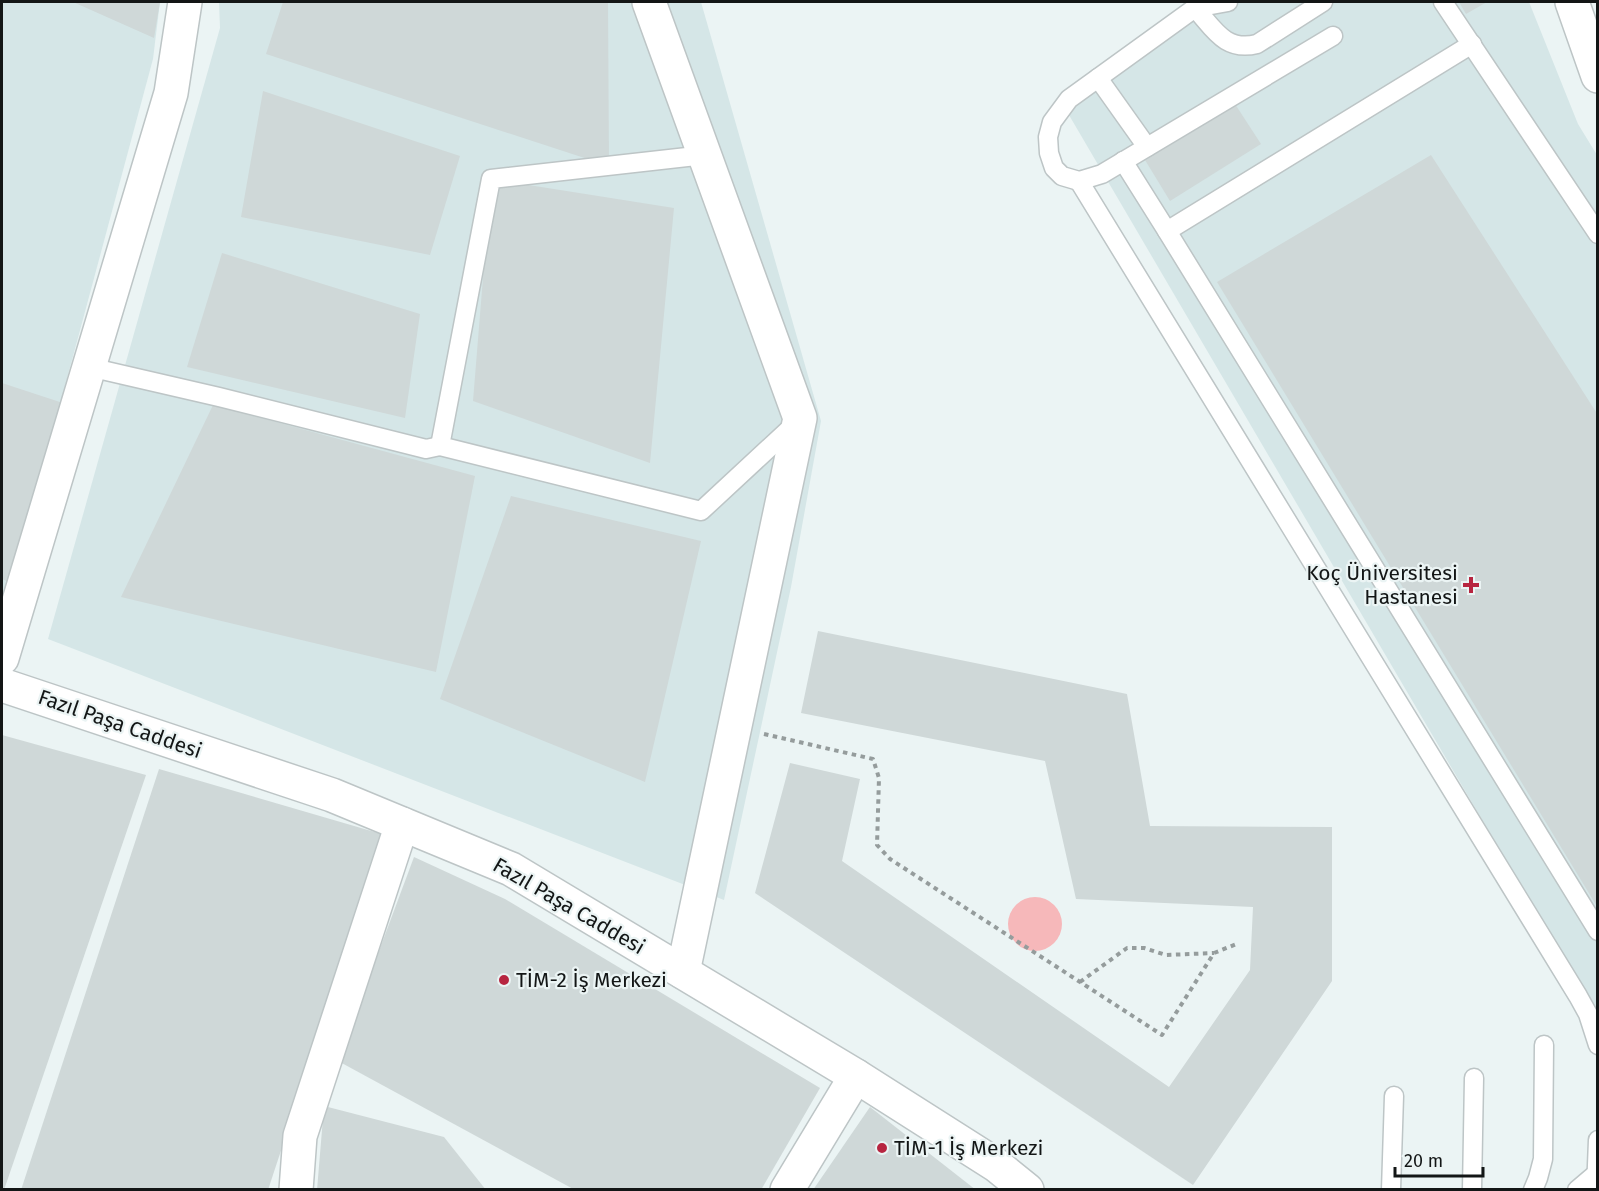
<svg xmlns="http://www.w3.org/2000/svg" width="1599" height="1191" viewBox="0 0 1599 1191" font-family="'Fira Sans',sans-serif">
<style>
.built{fill:#d5e6e7}
.green{fill:#f6b8ba}
.building{fill:#cfd8d8}
.lines{fill:none;stroke-linecap:round;stroke-linejoin:round}
.service-casing{stroke:#bdc5c6;stroke-width:21}
.minor-casing{stroke:#bdc5c6;stroke-width:36}
.tertiary-casing{stroke:#bdc5c6;stroke-width:36}
.secondary-casing{stroke:#bdc5c6;stroke-width:36}
.path{stroke:#959c9c;stroke-width:4;stroke-dasharray:4.5 4.5;stroke-linecap:butt}
.service{stroke:#fff;stroke-width:18}
.minor{stroke:#fff;stroke-width:33}
.tertiary{stroke:#fff;stroke-width:33}
.secondary{stroke:#fff;stroke-width:33}
.poi-dot{fill:#b72540;stroke:#ebf4f4;stroke-width:2}
.labels{text-anchor:middle;stroke-width:4.5;stroke-linejoin:round;paint-order:stroke}
.poi-label{font-size:21px;fill:#131616;stroke:#ebf4f4;text-anchor:start}
.street-label{font-size:21px;fill:#131616;stroke:#ebf4f4}
</style>
<rect width="100%" height="100%" fill="#ebf4f4"/>
<g class="built">
<polygon points="2,2 160,2 153,59 2,620"/>
<polygon points="219,2 701,2 821,421 791,587 724,900 48,639 220,28"/>
<polygon points="1218,2 1529,2 1578,124 1597,155 1597,1016 1059,98"/>
</g>
<circle class="green" cx="1035" cy="924" r="27"/>
<g class="building">
<polygon points="73,2 160,2 154,38"/>
<polygon points="283,2 608,2 609,166 266,54"/>
<polygon points="1459,2 1487,2 1466,14"/>
<polygon points="263,91 460,156 430,255 241,217"/>
<polygon points="1235,104 1261,144 1170,201 1145,160"/>
<polygon points="1431,155 1598,415 1598,908 1217,282"/>
<polygon points="491,179 674,208 650,463 473,401"/>
<polygon points="222,253 420,314 405,418 187,367"/>
<polygon points="2,383 69,405 11,583 2,579"/>
<polygon points="213,405 475,476 436,672 121,597"/>
<polygon points="511,496 701,541 645,782 440,699"/>
<polygon points="818,631 1127,694 1150,826 1332,827 1332,981 1193,1185 755,893 790,763 860,779 842,861 1169,1087 1250,970 1253,907 1076,899 1045,761 801,713"/>
<polygon points="2,735 146,775 4,1190 2,1190"/>
<polygon points="159,769 385,835 268,1190 21,1190"/>
<polygon points="414,857 505,899 820,1088 761,1190 575,1190 338,1061"/>
<polygon points="324,1106 444,1137 486,1190 317,1190"/>
<polygon points="870,1107 976,1190 813,1190"/>
</g>
<g class="lines">
<defs>
<g id="service">
<polyline points="1228,2 1195,8 1069,99 1052,122 1048,137 1049,153 1054,168 1062,176 1079,181 1102,174 1333,36"/>
<polyline points="1443,2 1598,234"/>
<path d="M1195,8C1214,29 1225,52 1257,44L1323,2"/>
<polyline points="1098,78 1147,147"/>
<polyline points="705,155 491,179 440,446 701,511 797,422"/>
<polyline points="1123,161 1167,231 1472,44"/>
<polyline points="1079,181 1578,996 1588,1014 1598,1045"/>
<polyline points="1167,231 1598,931"/>
<polyline points="89,367 219,397 426,449 440,446"/>
<polyline points="1391,1190 1394,1096"/>
<polyline points="1472,1190 1474,1078"/>
<polyline points="1533,1190 1538,1178 1543,1159 1544,1045"/>
<polyline points="1577,1190 1597,1173"/>
<polyline points="1596,1190 1598,1140"/>
</g>
<g id="minor">
<polyline points="649,2 800,418 683,972"/>
<polyline points="296,1190 300,1136 402,824"/>
<polyline points="787,1190 856,1076"/>
</g>
<g id="tertiary">
<polyline points="2,658 171,93 185,2"/>
<polyline points="2,685 332,795 511,869 856,1076 996,1165 1027,1190"/>
</g>
<polyline id="secondary" points="1572,2 1598,76"/>
</defs>
<use href="#service" class="service-casing"/>
<use href="#minor" class="minor-casing"/>
<use href="#tertiary" class="tertiary-casing"/>
<use href="#secondary" class="secondary-casing"/>
<g class="path">
<polyline points="764,734 873,759 879,778 877,845 890,859 1162,1035 1214,953 1239,943"/>
<polyline points="1080,982 1127,948 1144,948 1166,955 1214,953"/>
</g>
<use href="#service" class="service"/>
<use href="#minor" class="minor"/>
<use href="#tertiary" class="tertiary"/>
<use href="#secondary" class="secondary"/>
</g>
<g class="poi-dot">
<path d="M1468 576h6v6h6v6h-6v6h-6v-6h-6v-6h6z"/>
<circle cx="504" cy="980" r="6"/>
<circle cx="882" cy="1148" r="6"/>
</g>
<g class="labels">
<g class="poi-label">
<text x="1458" y="580" text-anchor="end">Koç Üniversitesi<tspan x="1458" dy="24">Hastanesi</tspan></text>
<text x="516" y="987">TİM-2 İş Merkezi</text>
<text x="894" y="1155">TİM-1 İş Merkezi</text>
</g>
<g class="street-label">
<text transform="translate(120 724) rotate(19)" y="7">Fazıl Paşa Caddesi</text>
<text transform="translate(569 906) rotate(30)" y="7">Fazıl Paşa Caddesi</text>
</g>
</g>
<rect width="1599" height="1191" fill="none" stroke="#131616" stroke-width="6"/>
<path d="M1395 1167v9h88v-9" fill="none" stroke="#131616" stroke-width="3"/>
<text x="1404" y="1167" font-size="18" fill="#131616" stroke="#ebf4f4" stroke-width="4.5" paint-order="stroke">20 m</text>
</svg>
